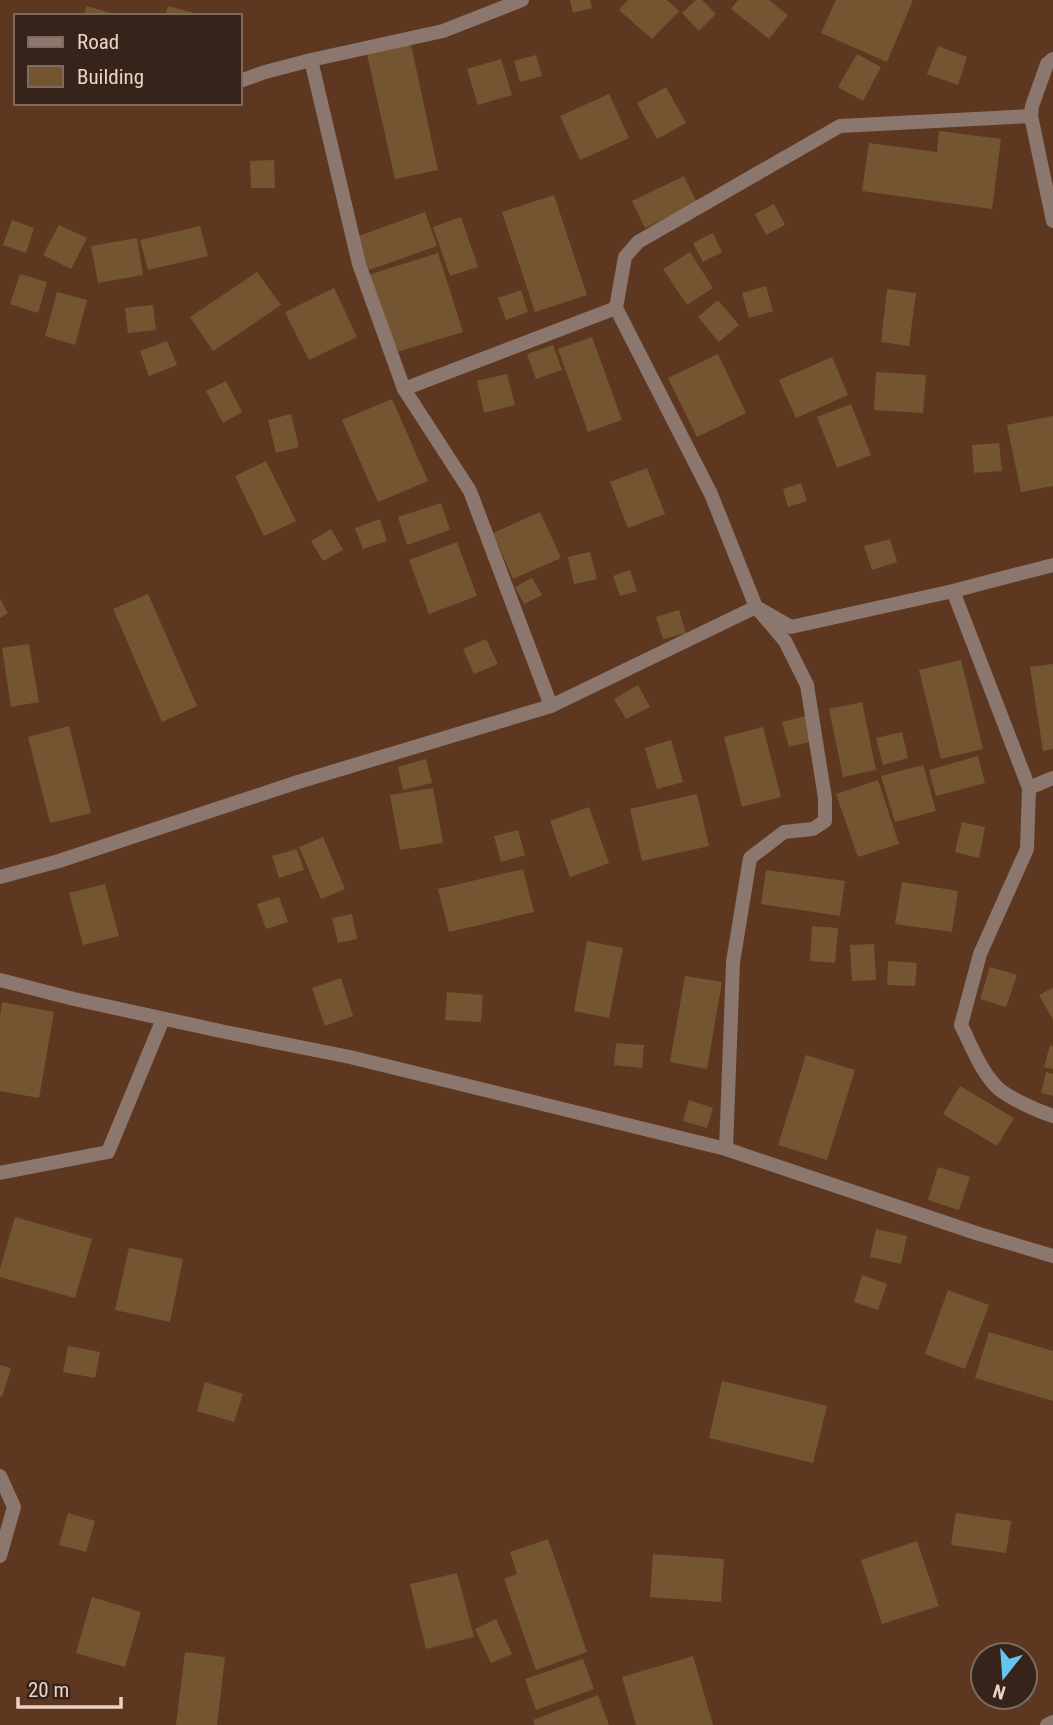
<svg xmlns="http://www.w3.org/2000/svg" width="1053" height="1725" viewBox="0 0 1053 1725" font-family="'Roboto Condensed',sans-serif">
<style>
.building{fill:#745531}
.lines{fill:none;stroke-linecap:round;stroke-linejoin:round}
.minor{stroke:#8b776d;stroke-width:14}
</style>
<rect width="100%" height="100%" fill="#5e3721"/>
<g class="building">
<polygon points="570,0 590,0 592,8 573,13"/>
<polygon points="628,0 667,0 679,11 652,39 619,10"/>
<polygon points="696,0 702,0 716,14 699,31 682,13"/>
<polygon points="738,0 769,0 788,15 769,39 731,9"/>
<polygon points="836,0 913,0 887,62 821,33"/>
<polygon points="87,6 117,15 117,16 83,16"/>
<polygon points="168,6 201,15 201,16 165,16"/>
<polygon points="410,40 438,170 395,179 366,50"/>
<polygon points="938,46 967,57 958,85 927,74"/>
<polygon points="857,54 881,67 863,101 838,87"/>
<polygon points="536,55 542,76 520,82 514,61"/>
<polygon points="501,59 512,95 478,105 467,69"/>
<polygon points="666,87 686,123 657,139 637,103"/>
<polygon points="609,94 629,138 580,160 560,116"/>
<polygon points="939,131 1001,139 992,209 862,191 869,143 937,152"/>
<polygon points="274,160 275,188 251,188 250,161"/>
<polygon points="684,176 697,203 645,228 632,201"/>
<polygon points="554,195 587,295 535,312 502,212"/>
<polygon points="774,204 785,225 766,235 755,214"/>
<polygon points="425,212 437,246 369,270 356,237"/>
<polygon points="461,217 478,267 450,276 433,227"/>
<polygon points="12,220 34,228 26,253 3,245"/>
<polygon points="59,225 87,238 71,269 43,255"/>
<polygon points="200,226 208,256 148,270 140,240"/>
<polygon points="713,233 722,252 703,262 693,243"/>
<polygon points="137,238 143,275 98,283 91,246"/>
<polygon points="690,252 713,288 687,305 663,269"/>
<polygon points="438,253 463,332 393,353 368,275"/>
<polygon points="257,272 281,305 213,351 190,317"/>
<polygon points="20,274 47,282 38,313 10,304"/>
<polygon points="766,286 773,311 749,318 742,293"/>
<polygon points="334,288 357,337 309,360 285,312"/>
<polygon points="887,289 916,293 909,346 881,342"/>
<polygon points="521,290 528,312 506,320 498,298"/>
<polygon points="57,292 87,300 75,345 45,336"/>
<polygon points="718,300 739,325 719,342 698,317"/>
<polygon points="153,305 156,330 128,333 125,308"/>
<polygon points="592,337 622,420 588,432 558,349"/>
<polygon points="167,341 177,365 149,376 140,351"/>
<polygon points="553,345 562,370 536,379 527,354"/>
<polygon points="718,354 746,413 697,437 668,378"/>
<polygon points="832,357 848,395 796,418 779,380"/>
<polygon points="876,372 926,375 923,413 874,410"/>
<polygon points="507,374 515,405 484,413 477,381"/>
<polygon points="226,381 242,412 223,423 206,391"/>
<polygon points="392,399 428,481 378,502 342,420"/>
<polygon points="851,404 871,455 837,468 817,417"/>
<polygon points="291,414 299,447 276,453 268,420"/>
<polygon points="1053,416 1053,486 1021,492 1007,425"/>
<polygon points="999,443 1002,471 974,473 972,445"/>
<polygon points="266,461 296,521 264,536 235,476"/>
<polygon points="647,468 665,514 628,528 610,482"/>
<polygon points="801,483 807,501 788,507 783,489"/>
<polygon points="441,503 450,530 407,545 398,517"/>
<polygon points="540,512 561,558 513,579 493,533"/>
<polygon points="380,519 387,541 363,549 355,528"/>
<polygon points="331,529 343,550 323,561 311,541"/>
<polygon points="890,539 897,562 872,570 864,546"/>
<polygon points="457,542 477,596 429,614 409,560"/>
<polygon points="590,552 597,579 574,584 568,557"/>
<polygon points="630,570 637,591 620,596 613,576"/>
<polygon points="532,578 542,595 524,604 515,587"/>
<polygon points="148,594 197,706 162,722 113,609"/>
<polygon points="0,599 8,613 0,618"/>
<polygon points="679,610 686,633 663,639 656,617"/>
<polygon points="486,639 498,664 474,674 463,649"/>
<polygon points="29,644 39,702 11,707 2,648"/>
<polygon points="961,660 983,749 941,759 919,670"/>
<polygon points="1053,664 1053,749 1043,751 1030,667"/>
<polygon points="638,685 650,707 626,719 614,699"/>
<polygon points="862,702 876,770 843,777 829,709"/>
<polygon points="806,716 813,741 789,747 782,722"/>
<polygon points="69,726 91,813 50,823 28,737"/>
<polygon points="763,727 781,797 742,807 724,737"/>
<polygon points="902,732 908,758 883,765 876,738"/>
<polygon points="671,740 683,782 657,789 645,748"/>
<polygon points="978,756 985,783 936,796 929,770"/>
<polygon points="426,759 432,783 403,790 398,767"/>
<polygon points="923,765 936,811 895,822 881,776"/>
<polygon points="878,780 899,844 858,857 836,794"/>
<polygon points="433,788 443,843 400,850 390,795"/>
<polygon points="697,794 709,846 642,861 630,809"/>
<polygon points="589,807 609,863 570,877 550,821"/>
<polygon points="962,822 985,827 979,858 955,852"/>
<polygon points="518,830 525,855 501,862 494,836"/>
<polygon points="323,837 345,889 321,899 299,847"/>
<polygon points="297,849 304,870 279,878 272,856"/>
<polygon points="523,869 534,912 449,932 438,889"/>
<polygon points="766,870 845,881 840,916 761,904"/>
<polygon points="902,882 958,891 952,932 895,924"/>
<polygon points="105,884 119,936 83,945 69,893"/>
<polygon points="279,897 288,922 266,929 257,904"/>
<polygon points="352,914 357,939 338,943 332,918"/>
<polygon points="812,926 838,928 835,963 810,961"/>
<polygon points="587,941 623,948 609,1018 574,1011"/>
<polygon points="874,944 876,980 852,981 850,945"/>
<polygon points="888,961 917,963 915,986 887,985"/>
<polygon points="990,967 1017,975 1006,1007 980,999"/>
<polygon points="685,976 722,982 707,1069 670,1062"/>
<polygon points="341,978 353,1016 325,1026 312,988"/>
<polygon points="1053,988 1053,1020 1039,995"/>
<polygon points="447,992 483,995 481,1022 445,1020"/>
<polygon points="2,1002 54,1012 39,1098 0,1091 0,1016"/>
<polygon points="616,1043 644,1045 642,1068 614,1065"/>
<polygon points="1050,1045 1053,1046 1053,1069 1044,1067"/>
<polygon points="806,1055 855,1070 827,1160 778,1145"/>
<polygon points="1046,1072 1053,1074 1053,1096 1041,1093"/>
<polygon points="960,1086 1014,1118 997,1146 943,1114"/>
<polygon points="689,1100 713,1108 707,1128 683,1121"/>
<polygon points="938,1167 970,1177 959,1210 928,1200"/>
<polygon points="15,1217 92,1239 75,1298 0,1277 0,1269"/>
<polygon points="876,1229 907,1236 901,1264 870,1257"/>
<polygon points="129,1248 183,1259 170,1322 115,1310"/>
<polygon points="862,1275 887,1284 878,1310 854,1302"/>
<polygon points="948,1290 989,1305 965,1369 925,1354"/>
<polygon points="989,1332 1053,1351 1053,1401 975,1378"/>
<polygon points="68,1346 100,1352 95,1378 63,1372"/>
<polygon points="0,1365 11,1368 2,1397 0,1396"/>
<polygon points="722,1381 827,1406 813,1463 709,1438"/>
<polygon points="205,1382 243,1394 234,1422 197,1411"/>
<polygon points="68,1513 95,1521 86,1552 59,1545"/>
<polygon points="956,1513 1011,1521 1006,1553 951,1545"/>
<polygon points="548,1539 587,1652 536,1670 504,1579 517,1574 510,1552"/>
<polygon points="917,1541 939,1606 882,1624 861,1560"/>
<polygon points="653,1554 724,1559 721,1602 650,1597"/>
<polygon points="457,1573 474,1637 426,1649 410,1584"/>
<polygon points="92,1597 141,1612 125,1667 76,1653"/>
<polygon points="496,1619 512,1654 491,1663 475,1629"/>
<polygon points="185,1652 225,1657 217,1725 176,1725"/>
<polygon points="693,1656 713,1725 636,1725 622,1677"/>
<polygon points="583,1659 594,1689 536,1710 525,1679"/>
<polygon points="598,1695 609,1725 535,1725 533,1720"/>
</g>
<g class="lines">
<g class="minor">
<polyline points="1053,59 1047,64 1032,106 1031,116 1053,221"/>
<polyline points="311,60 359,264 404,389 470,491 551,706"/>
<polyline points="240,81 265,72 311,60 443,31 522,0"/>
<polyline points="404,389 616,308"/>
<path d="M953,591L1029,788L1027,849L980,954L961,1025C971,1045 979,1067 994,1084C1003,1096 1038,1111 1053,1116"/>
<polyline points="1029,788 1053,778"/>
<polyline points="0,877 59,861 298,782 551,706 756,607 791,627 953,591 1053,565"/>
<polyline points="0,980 74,999 225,1032 350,1057 726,1149 976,1233 1053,1256"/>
<polyline points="726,1149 733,962 750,858 784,832 813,829 825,821 825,798 807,685 785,641 756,607 711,494 616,308 625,257 638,242 840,126 1031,116"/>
<polyline points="0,1173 108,1152 163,1019"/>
<polyline points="0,1476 14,1507 0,1556"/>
<polyline points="1047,1725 1053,1722"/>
</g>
</g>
<rect x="14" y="14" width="228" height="91" fill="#36241a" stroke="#7e6a5e" stroke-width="2"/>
<rect x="28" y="37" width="35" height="10" fill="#8b776d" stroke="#7e6a5e" stroke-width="2"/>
<text x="77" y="49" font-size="21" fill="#ebd2c5">Road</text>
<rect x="28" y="66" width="35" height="21" fill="#745531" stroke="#7e6a5e" stroke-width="2"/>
<text x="77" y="84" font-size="21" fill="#ebd2c5">Building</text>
<g transform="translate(1004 1676) rotate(197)"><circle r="33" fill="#36241a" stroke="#7e6a5e" stroke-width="2"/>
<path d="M0-5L12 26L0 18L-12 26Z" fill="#66c4ef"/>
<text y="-10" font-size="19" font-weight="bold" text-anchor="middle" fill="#ebd2c5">N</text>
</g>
<path d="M18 1697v10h103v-10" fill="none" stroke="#ebd2c5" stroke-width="3.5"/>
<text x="28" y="1697" font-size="21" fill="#ebd2c5" stroke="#36241a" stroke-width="5" paint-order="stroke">20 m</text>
</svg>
